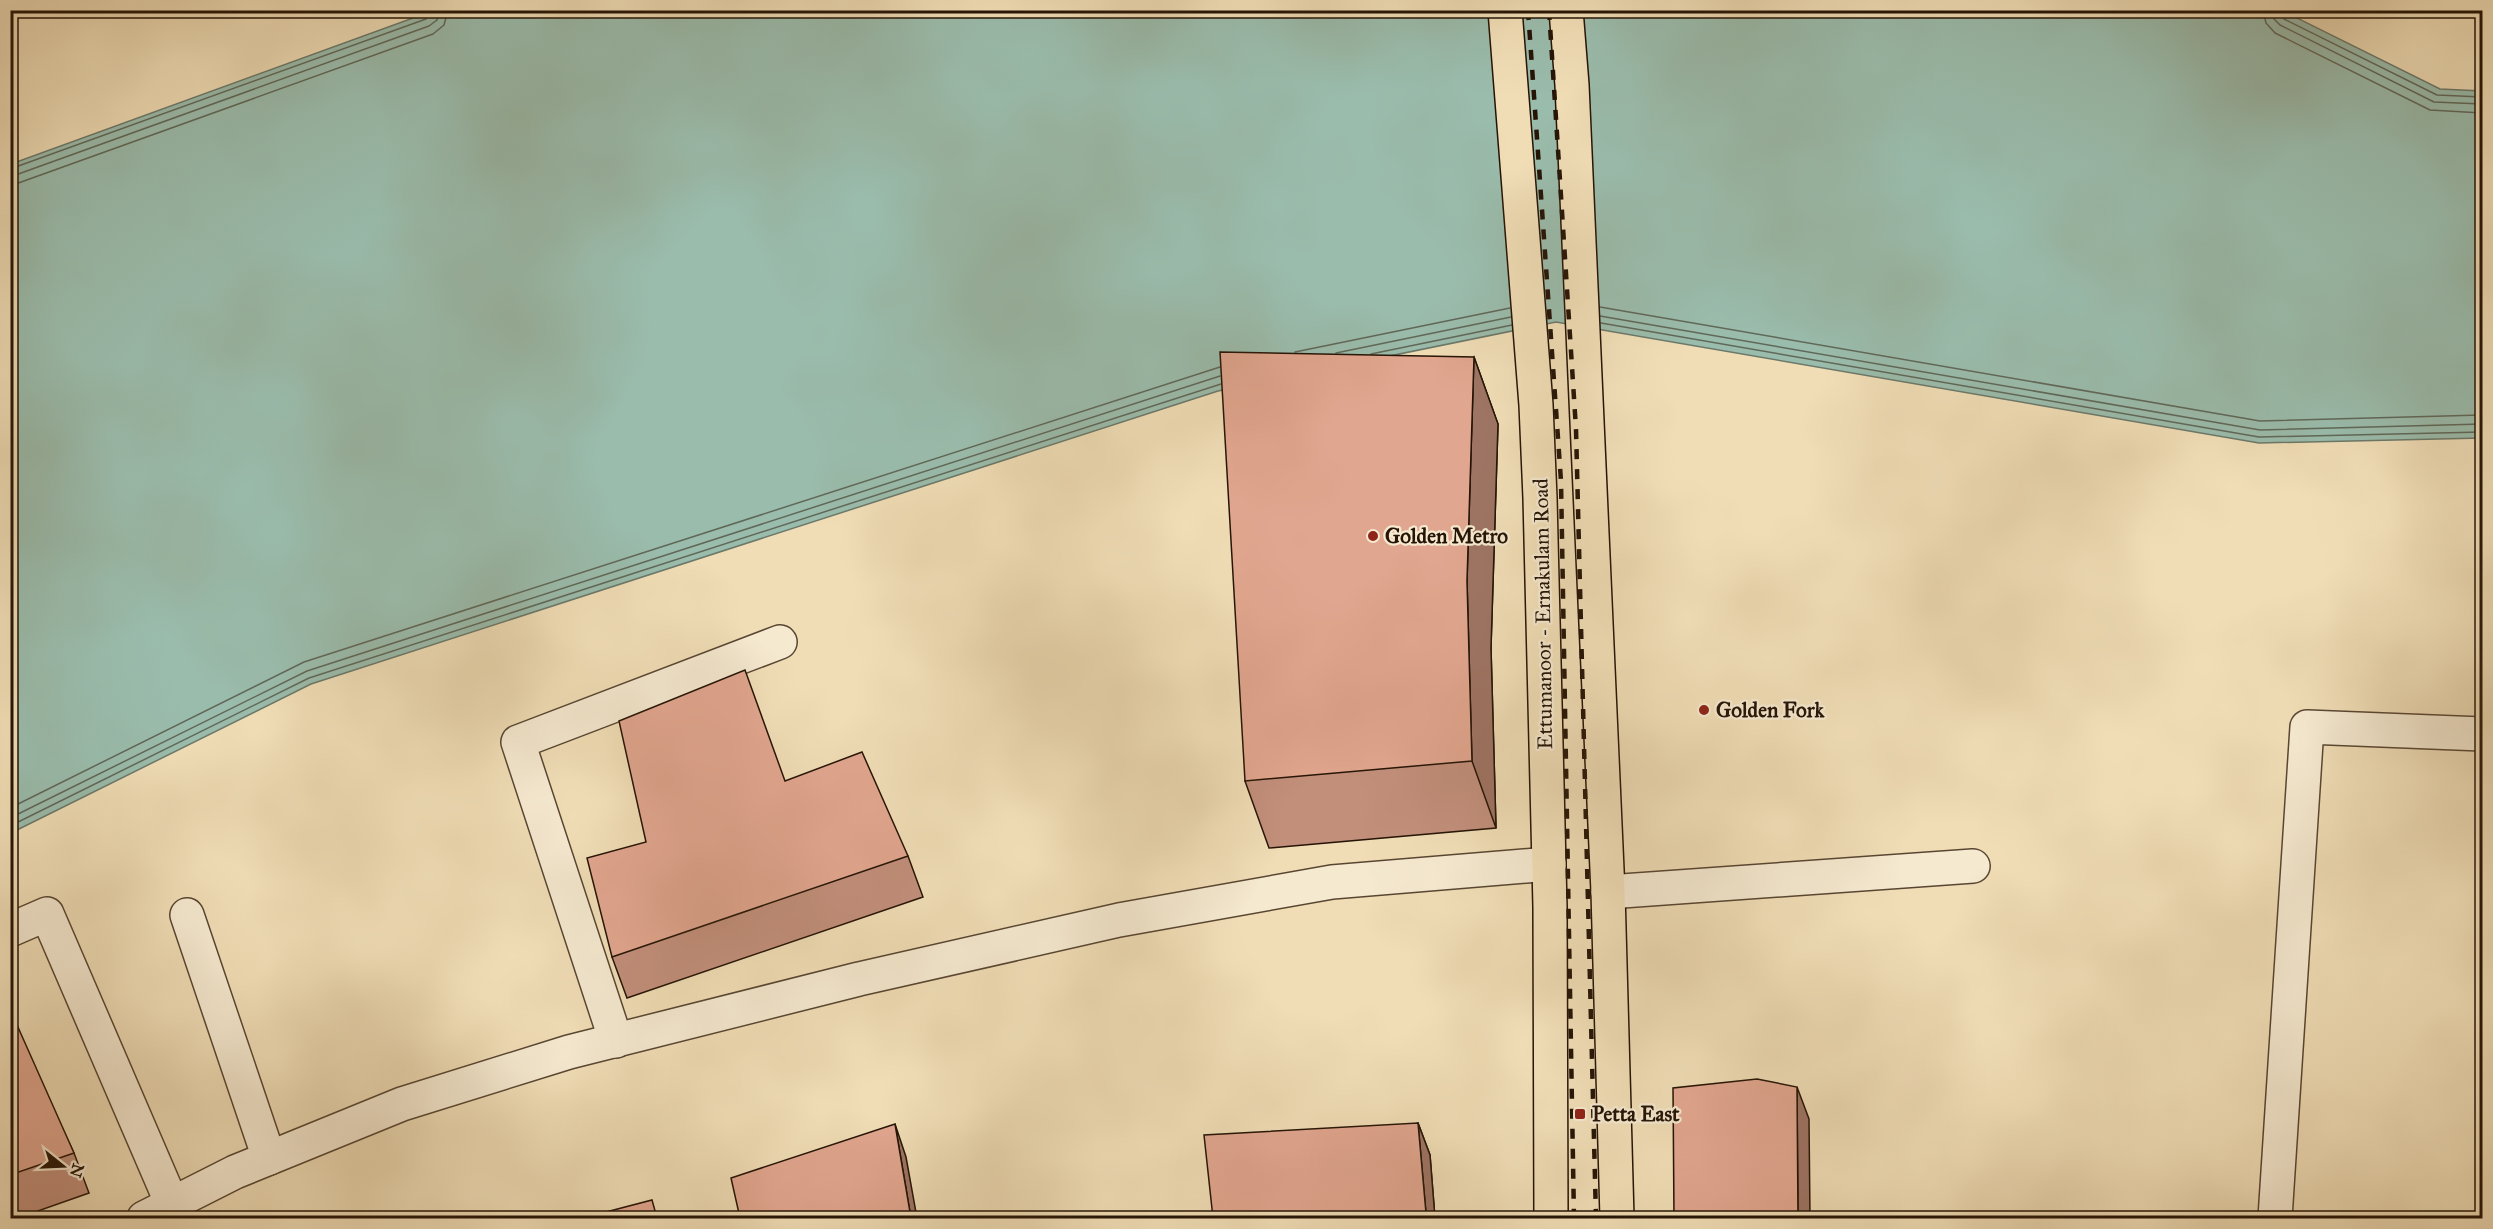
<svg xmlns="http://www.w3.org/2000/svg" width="2493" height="1229" viewBox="0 0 2493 1229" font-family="'IM FELL Great Primer',serif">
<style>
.water{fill:#9abcac;stroke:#6b796a;stroke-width:1.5}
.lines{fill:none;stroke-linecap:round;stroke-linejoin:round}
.shore{stroke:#606859;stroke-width:1.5}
.minor-casing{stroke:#584632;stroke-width:36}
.highway-casing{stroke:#251406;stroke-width:36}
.minor{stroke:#f5e9d0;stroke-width:33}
.highway{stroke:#f0ddb6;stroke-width:33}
.rail{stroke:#251406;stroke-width:4.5;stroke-dasharray:10 10;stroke-linecap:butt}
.wall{fill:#c28f7b;stroke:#251406;stroke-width:1.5}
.shaded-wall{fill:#9e7464;stroke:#251406;stroke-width:1.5}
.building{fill:#e1a68f;stroke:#251406;stroke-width:1.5}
.poi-dot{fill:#8f2418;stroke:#f5e9d0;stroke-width:2}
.labels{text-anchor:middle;stroke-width:4.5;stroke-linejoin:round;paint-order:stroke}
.poi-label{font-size:21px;font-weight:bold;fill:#251406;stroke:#f5e9d0;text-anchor:start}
.street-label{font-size:21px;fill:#251406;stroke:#f5e9d0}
</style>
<rect width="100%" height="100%" fill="#f0ddb6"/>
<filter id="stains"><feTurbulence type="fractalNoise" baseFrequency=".00333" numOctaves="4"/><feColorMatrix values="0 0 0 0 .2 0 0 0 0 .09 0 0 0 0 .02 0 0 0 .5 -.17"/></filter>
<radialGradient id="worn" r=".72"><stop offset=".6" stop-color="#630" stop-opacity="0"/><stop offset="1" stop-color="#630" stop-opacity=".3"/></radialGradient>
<polygon class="water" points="2281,10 2440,89 2482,91 2482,438 2259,443 1556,322 1218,391 311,684 11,833 11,164 435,10"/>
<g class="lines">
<g class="shore">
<polyline points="2263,10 2266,23 2275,33 2430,110 2482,113"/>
<polyline points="2272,10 2274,19 2280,25 2434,102 2482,104"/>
<polyline points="2280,10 2284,19 2437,95 2482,97"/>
<polyline points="10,169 426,19 431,10"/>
<polyline points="10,177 429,26 437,20 439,10"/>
<polyline points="10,186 433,34 444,25 448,10"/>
<polyline points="1600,307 2260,421 2482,415"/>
<polyline points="1600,316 2260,430 2482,424"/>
<polyline points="1601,323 2259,437 2482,432"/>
<polyline points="1295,352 1510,308"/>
<polyline points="1336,353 1511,317"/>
<polyline points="1371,354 1512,325"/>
<polyline points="10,808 304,662 1220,367"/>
<polyline points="10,818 307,671 1220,376"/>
<polyline points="10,826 309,678 1221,384"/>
</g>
<defs>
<g id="minor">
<polyline points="1608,892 1973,866"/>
<polyline points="187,915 269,1158"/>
<polyline points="10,930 47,914 172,1204"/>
<polyline points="616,1041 518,742 780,642"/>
<polyline points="144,1218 235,1172 402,1104 569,1052 859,979 1119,920 1332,882 1549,864"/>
<polyline points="2275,1218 2307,727 2482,734"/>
</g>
<g id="highway">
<polyline points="1505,10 1536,405 1540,498 1550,907 1551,1218"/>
<polyline points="1566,10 1572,85 1608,892 1617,1218"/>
</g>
</defs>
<use href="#minor" class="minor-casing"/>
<use href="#highway" class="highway-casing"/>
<use href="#minor" class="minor"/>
<use href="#highway" class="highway"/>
<g class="rail">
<polyline points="1528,10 1561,481 1574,1218"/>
<polyline points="1549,10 1576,429 1596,1218"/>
</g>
</g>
<g class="wall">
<polygon points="1474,357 1498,424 1491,648 1496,828 1269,848 1245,781"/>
<polygon points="786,781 908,856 923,897 627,998 612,957 646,842"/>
<polygon points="10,1017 74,1153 89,1193 18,1218 10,1218"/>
<polygon points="1418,1123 1430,1155 1435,1218 1213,1218"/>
</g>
<g class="shaded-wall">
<polygon points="1474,357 1498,424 1491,648 1496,828 1472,761 1467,581"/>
<polygon points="1797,1087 1809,1119 1810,1218 1798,1218"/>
<polygon points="1418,1123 1430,1155 1435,1218 1428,1218 1426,1213"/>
<polygon points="895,1124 906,1157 917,1218 911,1218"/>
</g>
<g class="building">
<polygon points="1220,352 1474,357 1467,581 1472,761 1245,781"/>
<polygon points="745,670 785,781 862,752 908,856 612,957 587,858 646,842 619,721"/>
<polygon points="13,1016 74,1153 10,1175 10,1017"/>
<polygon points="1757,1079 1797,1087 1798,1218 1674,1218 1673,1088"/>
<polygon points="1418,1123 1426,1213 1363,1218 1213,1218 1204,1135"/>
<polygon points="895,1124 911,1218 740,1218 731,1178"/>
<polygon points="652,1200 657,1218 583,1218"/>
</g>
<g class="poi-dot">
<circle cx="1373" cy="536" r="6"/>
<circle cx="1704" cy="710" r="6"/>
<rect x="1574" y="1108" width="12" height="12" rx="3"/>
</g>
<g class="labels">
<g class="poi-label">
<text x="1385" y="543">Golden Metro</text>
<text x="1716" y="717">Golden Fork</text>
<text x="1592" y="1121">Petta East</text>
</g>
<g class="street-label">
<text transform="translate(1543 614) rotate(-91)" y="7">Ettumanoor - Ernakulam Road</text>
</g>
</g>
<rect width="2493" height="1229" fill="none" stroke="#f0ddb6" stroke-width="36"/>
<rect x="12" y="12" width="2469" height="1205" fill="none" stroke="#251406" stroke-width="3"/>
<rect x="18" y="18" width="2457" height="1193" fill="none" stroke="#251406" stroke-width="1.5"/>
<g transform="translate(63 1166) rotate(108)" stroke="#f5e9d0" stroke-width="4.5" paint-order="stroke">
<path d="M0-4.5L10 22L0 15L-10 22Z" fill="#251406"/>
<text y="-9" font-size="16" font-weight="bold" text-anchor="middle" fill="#251406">N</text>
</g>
<rect width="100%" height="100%" filter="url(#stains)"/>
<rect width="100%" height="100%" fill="url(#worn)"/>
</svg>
